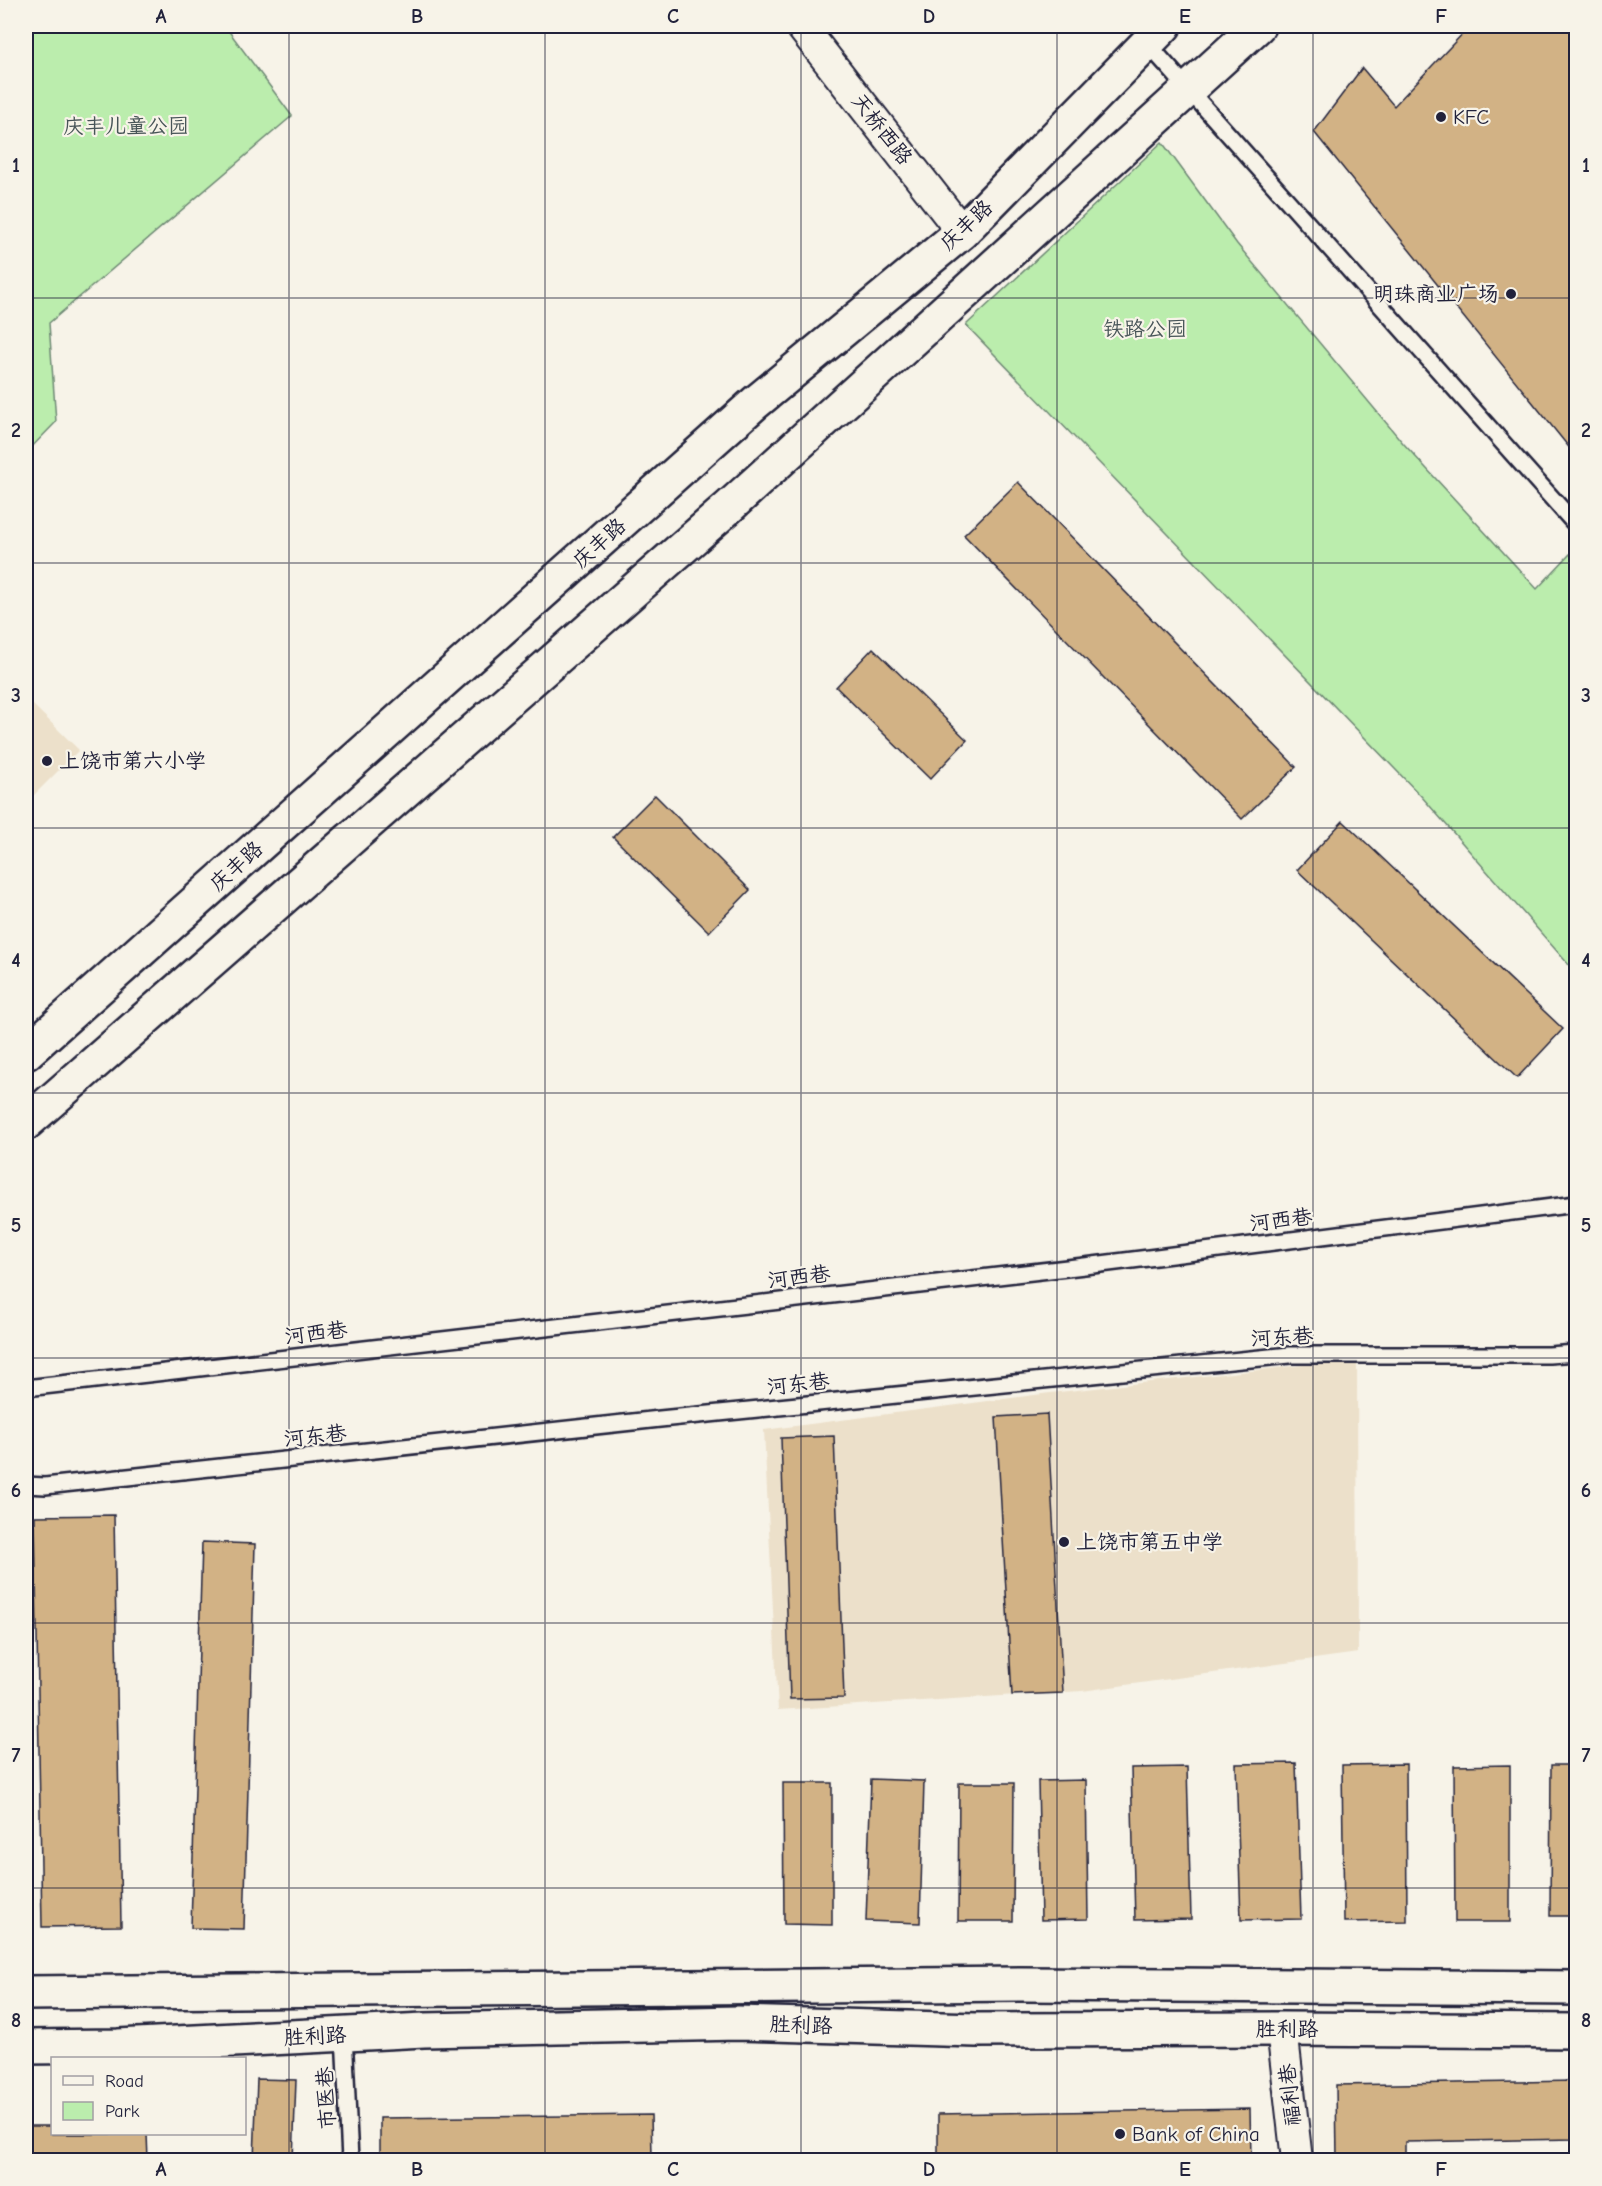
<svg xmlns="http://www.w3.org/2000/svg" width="1602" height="2186" viewBox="0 0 1602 2186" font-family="'Comic Neue','LXGW WenKai TC',sans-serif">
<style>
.built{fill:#ece0ca}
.green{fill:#bbedad;stroke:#6e8874;stroke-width:1.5}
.building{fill:#d2b285;stroke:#22223b;stroke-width:1.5}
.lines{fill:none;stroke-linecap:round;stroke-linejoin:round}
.lane-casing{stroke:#22223b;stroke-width:20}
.street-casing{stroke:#22223b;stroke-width:34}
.secondary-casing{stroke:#22223b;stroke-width:38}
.lane{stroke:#f7f3e8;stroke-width:15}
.street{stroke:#f7f3e8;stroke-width:30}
.secondary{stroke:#f7f3e8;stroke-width:33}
.grid{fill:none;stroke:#22223b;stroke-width:1.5;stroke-opacity:0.55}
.poi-dot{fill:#22223b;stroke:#f7f3e8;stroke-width:2}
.labels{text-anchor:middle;stroke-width:4.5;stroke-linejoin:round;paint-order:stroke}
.poi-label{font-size:21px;fill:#22223b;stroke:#f7f3e8;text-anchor:start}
.park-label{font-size:21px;fill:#485558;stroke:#f7f3e8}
.street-label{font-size:21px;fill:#22223b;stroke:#f7f3e8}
.neatline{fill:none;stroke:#22223b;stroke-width:2}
.grid-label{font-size:20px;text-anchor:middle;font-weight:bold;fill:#22223b}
</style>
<rect width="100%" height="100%" fill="#f7f3e8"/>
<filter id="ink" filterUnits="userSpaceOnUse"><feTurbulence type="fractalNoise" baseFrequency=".0167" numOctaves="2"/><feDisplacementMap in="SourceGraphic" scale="12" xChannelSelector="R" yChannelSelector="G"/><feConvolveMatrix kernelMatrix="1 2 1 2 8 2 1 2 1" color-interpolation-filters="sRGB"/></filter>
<g filter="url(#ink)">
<g class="built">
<polygon points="26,698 79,750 26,803"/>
<polygon points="1357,1359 1358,1653 1082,1691 778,1710 764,1430 1050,1393"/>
</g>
<g class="green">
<polygon points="26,26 225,26 292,116 49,323 56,422 26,453"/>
<polygon points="1162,142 1237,244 1403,443 1537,589 1570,554 1576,563 1576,973 1422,797 966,325"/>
</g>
<g class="building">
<polygon points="1470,26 1576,26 1576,456 1314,132 1362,68 1394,106"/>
<polygon points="1018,482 1296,767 1242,819 964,535"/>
<polygon points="873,648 967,740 930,779 836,687"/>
<polygon points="655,795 750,890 709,932 613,837"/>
<polygon points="1343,821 1563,1029 1517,1078 1297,870"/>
<polygon points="1047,1414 1063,1693 1012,1695 996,1417"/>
<polygon points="834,1436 844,1698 790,1699 781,1438"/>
<polygon points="114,1515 121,1926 42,1927 35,1516"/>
<polygon points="202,1542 255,1544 244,1929 191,1928"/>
<polygon points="1296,1763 1301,1919 1241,1920 1236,1764"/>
<polygon points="1406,1764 1407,1921 1344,1922 1342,1765"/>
<polygon points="1510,1765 1510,1922 1455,1922 1454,1766"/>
<polygon points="1551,1765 1576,1765 1576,1916 1550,1916"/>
<polygon points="1187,1767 1191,1919 1135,1920 1131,1768"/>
<polygon points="871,1779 924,1781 920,1923 866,1921"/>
<polygon points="1086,1780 1088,1919 1041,1920 1038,1781"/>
<polygon points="783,1783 832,1783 832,1925 784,1924"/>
<polygon points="959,1783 1014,1783 1013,1921 958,1921"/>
<polygon points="257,2079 296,2080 293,2160 254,2160"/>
<polygon points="1576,2081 1576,2139 1405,2142 1405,2160 1337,2160 1336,2085"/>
<polygon points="1250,2109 1251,2160 938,2160 938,2114"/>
<polygon points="651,2115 652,2156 380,2159 380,2118"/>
<polygon points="26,2126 52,2126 52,2134 147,2134 148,2160 26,2160"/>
<polygon points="1161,2158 1234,2160 1161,2160"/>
</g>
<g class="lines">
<defs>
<g id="lane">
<polyline points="1148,44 1576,525"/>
<polyline points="26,1388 1093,1265 1576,1204"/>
<polyline points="26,1485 45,1486 660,1419 1290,1355 1549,1355 1576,1353"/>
<polyline points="344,2034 350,2160"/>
</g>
<g id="street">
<polyline points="801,26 962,232"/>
<polyline points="1282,2029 1297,2160"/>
</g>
<g id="secondary">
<polyline points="26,1053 755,403 962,232 1164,26"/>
<polyline points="26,1123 729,507 1258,26"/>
<polyline points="26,1993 1021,1984 1576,1988"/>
<polyline points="26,2047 118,2046 424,2030 738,2023 976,2030 1282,2029 1576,2031"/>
</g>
</defs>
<use href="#lane" class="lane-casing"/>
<use href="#street" class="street-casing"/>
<use href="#secondary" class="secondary-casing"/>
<use href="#lane" class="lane"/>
<use href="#street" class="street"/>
<use href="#secondary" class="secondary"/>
</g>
</g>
<path class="grid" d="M289,26V2160M545,26V2160M801,26V2160M1057,26V2160M1313,26V2160M26,298H1576M26,563H1576M26,828H1576M26,1093H1576M26,1358H1576M26,1623H1576M26,1888H1576"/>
<g class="poi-dot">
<circle cx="1441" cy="117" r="6"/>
<circle cx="1511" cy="294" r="6"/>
<circle cx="47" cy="761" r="6"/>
<circle cx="1064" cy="1542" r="6"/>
<circle cx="1120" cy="2134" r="6"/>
</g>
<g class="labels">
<g class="poi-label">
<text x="1453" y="124">KFC</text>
<text x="1499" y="301" text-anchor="end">明珠商业广场</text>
<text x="59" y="768">上饶市第六小学</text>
<text x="1076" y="1549">上饶市第五中学</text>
<text x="1132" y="2141">Bank of China</text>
</g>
<g class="park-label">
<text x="126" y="133">庆丰儿童公园</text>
<text x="1145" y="336">铁路公园</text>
</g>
<g class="street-label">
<text transform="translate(882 129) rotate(52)" y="7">天桥西路</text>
<text transform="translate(966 225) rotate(-43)" y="7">庆丰路</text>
<text transform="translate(599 543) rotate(-42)" y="7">庆丰路</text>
<text transform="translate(236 866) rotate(-42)" y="7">庆丰路</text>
<text transform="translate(1281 1220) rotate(-7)" y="7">河西巷</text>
<text transform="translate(799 1277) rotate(-7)" y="7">河西巷</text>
<text transform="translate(316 1333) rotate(-7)" y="7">河西巷</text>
<text transform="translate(1282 1337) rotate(-3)" y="7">河东巷</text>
<text transform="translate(798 1384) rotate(-6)" y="7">河东巷</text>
<text transform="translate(315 1436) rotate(-6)" y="7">河东巷</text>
<text transform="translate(801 2025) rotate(2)" y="7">胜利路</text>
<text x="1287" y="2036">胜利路</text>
<text transform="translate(315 2036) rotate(-3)" y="7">胜利路</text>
<text transform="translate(1290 2095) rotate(-96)" y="7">福利巷</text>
<text transform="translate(326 2098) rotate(-93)" y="7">市医巷</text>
</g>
</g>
<rect width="1602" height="2186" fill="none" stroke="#f7f3e8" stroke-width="66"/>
<rect x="51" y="2057" width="195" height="78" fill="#f7f3e8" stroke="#a29fa3" stroke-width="1.5"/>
<rect x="63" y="2076" width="30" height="9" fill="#f7f3e8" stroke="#a29fa3" stroke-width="1.5"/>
<text x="105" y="2087" font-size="18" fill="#22223b">Road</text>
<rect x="63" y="2102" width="30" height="18" fill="#bbedad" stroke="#a29fa3" stroke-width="1.5"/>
<text x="105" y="2117" font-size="18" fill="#22223b">Park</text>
<rect x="33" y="33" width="1536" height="2120" class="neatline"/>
<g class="grid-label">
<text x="161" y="23">A</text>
<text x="417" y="23">B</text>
<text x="673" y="23">C</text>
<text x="929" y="23">D</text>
<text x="1185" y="23">E</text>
<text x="1441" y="23">F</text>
<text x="16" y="172">1</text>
<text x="1586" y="172">1</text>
<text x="16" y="437">2</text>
<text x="1586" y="437">2</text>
<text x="16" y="702">3</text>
<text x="1586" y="702">3</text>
<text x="16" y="967">4</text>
<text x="1586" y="967">4</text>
<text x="16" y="1232">5</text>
<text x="1586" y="1232">5</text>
<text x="16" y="1497">6</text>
<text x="1586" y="1497">6</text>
<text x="16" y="1762">7</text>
<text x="1586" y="1762">7</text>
<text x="16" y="2027">8</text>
<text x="1586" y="2027">8</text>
<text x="161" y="2176">A</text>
<text x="417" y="2176">B</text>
<text x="673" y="2176">C</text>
<text x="929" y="2176">D</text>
<text x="1185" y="2176">E</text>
<text x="1441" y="2176">F</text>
</g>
</svg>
